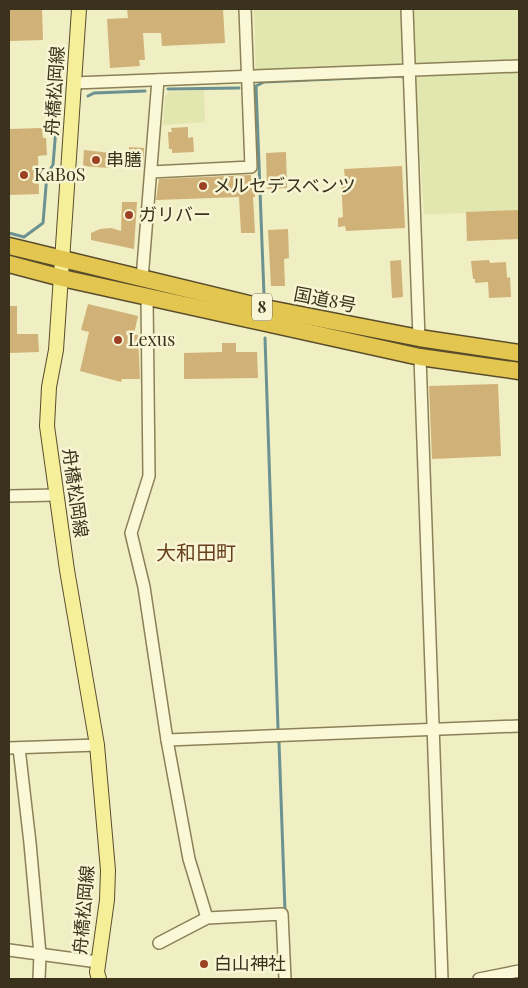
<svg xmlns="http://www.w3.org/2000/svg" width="528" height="988" viewBox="0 0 528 988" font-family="'Playfair Display','Noto Sans JP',serif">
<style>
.farmland{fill:#e2e6af}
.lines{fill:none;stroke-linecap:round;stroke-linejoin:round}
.stream{stroke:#6b9291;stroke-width:3}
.building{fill:#d0b177}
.minor-casing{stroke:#8b8058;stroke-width:14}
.major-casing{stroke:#594c2d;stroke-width:16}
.highway-casing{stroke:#594c2d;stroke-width:19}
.minor{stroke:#faf8d6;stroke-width:11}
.major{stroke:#f5ef99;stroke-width:14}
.highway{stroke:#e3c64f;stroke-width:16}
.poi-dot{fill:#9d4125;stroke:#f7f5d3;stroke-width:2}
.labels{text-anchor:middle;stroke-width:5;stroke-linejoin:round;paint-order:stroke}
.shield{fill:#f7f5d3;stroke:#736c54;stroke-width:1}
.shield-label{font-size:16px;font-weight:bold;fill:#3a321d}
.street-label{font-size:18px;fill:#3a321d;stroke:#f7f5d3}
.poi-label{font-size:18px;fill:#3a321d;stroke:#f7f5d3;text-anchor:start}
.quarter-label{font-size:20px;fill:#693e1b;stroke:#f7f5d3}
</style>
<rect width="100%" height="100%" fill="#f0eec3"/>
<g class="farmland">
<polygon points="254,9 519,9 519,212 424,214 413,65 256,71"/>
<polygon points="204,90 205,122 163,125 165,96 169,92"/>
</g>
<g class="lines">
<g class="stream">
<polyline points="168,89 239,88"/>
<polyline points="88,96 94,93 145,91"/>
<polyline points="9,233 24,237 43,223 47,174 53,165 56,128"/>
<polyline points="264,295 256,86 264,82 403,76 405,81"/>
<polyline points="265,338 278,728"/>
<polyline points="279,742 285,911"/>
</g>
</g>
<g class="building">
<polygon points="9,9 42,9 43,40 9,41"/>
<polygon points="127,9 223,9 225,43 162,46 161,33 143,33 145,60 139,60 140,66 110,68 107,19 128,18"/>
<polygon points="188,127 188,138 193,137 194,152 172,153 172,149 169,149 168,132 172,132 171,128"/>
<polygon points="42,128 43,138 46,138 47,155 38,156 39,194 9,195 9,129"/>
<polygon points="129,147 144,148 143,168 110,166 109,168 83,166 84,150 129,155"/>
<polygon points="286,152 287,188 267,189 266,153"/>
<polygon points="402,166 405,228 346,231 345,226 338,227 338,218 343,217 341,179 345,179 344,169"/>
<polygon points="251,175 251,188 255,188 255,197 253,197 255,233 241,233 239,197 156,200 159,179"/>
<polygon points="122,202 137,202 134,249 91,240 91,233 100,229 111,228 121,231"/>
<polygon points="519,210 519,239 467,241 466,212"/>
<polygon points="288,229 289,258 284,259 285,286 271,286 268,230"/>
<polygon points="401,260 403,297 392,298 390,261"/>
<polygon points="489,260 490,263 506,262 507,278 510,277 511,297 489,298 488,282 475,283 475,279 473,279 471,261"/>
<polygon points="88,304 138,316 134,334 138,335 140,379 122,379 121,382 80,371 89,332 81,330"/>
<polygon points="9,306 17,306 17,334 38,334 39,352 9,353"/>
<polygon points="222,343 236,343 236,352 257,352 258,378 184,379 184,353 222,352"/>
<polygon points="498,384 501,456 432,459 429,386"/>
</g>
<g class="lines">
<defs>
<g id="minor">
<polyline points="407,9 419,338"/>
<polyline points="74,83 519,66"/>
<polyline points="151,172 251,167 245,9"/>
<polyline points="142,279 158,80"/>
<polyline points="147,297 149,476 131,533 144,587 167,740 189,859 207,918"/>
<polyline points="420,357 442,979"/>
<polyline points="9,496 56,495"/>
<polyline points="167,740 519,726"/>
<polyline points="9,748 97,745"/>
<polyline points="19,748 30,843 40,954 39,979"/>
<polyline points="159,943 207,918 282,914 285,979"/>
<polyline points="9,950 98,962"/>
<polyline points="479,979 519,971"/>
</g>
<polyline id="major" points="79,9 56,350 49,387 47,426 67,570 97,745 108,870 107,900 97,972 99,979"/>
<g id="highway">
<polyline points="9,246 265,308 419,338 519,353"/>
<polyline points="9,264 62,278 420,357 519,371"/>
</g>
</defs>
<use href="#minor" class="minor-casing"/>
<use href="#major" class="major-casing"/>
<use href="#highway" class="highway-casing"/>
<use href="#minor" class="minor"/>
<use href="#major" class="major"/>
<use href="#highway" class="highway"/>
</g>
<g class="poi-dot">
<circle cx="96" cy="160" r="5"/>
<circle cx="24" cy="175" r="5"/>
<circle cx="203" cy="186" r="5"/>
<circle cx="129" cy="215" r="5"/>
<circle cx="118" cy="340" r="5"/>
<circle cx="204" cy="964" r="5"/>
</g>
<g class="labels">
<rect class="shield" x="252" y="293.5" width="20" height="27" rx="4"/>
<g class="shield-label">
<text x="262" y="313">8</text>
</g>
<g class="street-label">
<text transform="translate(55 91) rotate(-86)" y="6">舟橋松岡線</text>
<text transform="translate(325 300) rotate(11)" y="6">国道8号</text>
<text transform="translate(75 493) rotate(82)" y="6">舟橋松岡線</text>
<text transform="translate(84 910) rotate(-85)" y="6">舟橋松岡線</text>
</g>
<g class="poi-label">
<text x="106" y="166">串膳</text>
<text x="34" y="181">KaBoS</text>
<text x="213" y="192">メルセデスベンツ</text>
<text x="139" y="221">ガリバー</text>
<text x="128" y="346">Lexus</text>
<text x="214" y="970">白山神社</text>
</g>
<g class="quarter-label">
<text x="196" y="560">大和田町</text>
</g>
</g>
<rect width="528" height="988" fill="none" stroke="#3a321d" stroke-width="20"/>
</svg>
